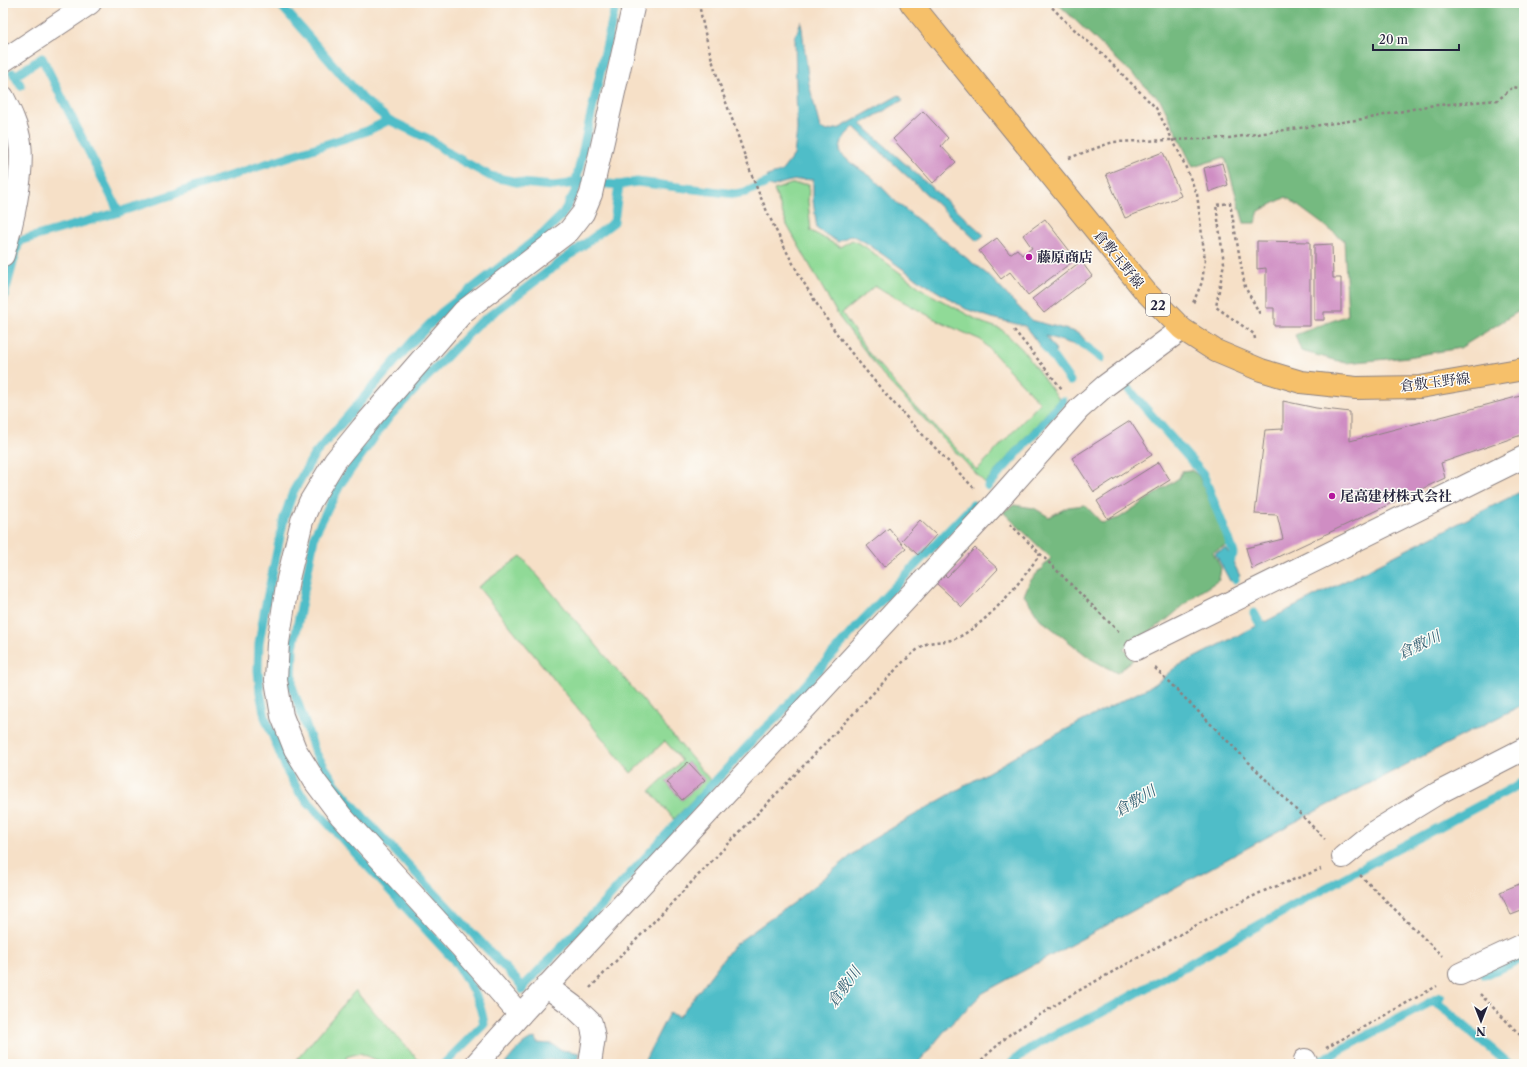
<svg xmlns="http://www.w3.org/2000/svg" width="1527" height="1067" viewBox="0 0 1527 1067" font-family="'Libre Caslon Text','Noto Serif JP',serif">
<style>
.green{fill:#90da97;stroke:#597e69;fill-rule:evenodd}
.forest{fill:#74ba80;stroke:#4b6e5e}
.water{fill:#4fbdc8;stroke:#387082}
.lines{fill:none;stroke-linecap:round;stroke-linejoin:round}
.stream{stroke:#4fbdc8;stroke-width:9}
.building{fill:#cf8dc3}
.street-casing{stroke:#8c8181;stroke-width:24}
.primary-casing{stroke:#8c8181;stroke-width:24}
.path{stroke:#8c8181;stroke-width:2.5;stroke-dasharray:3 3;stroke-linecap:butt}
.street{stroke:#fff;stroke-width:22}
.primary{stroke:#f6c06b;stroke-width:22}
.poi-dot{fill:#b5179e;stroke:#fdfcf7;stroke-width:1.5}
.labels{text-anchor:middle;stroke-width:3;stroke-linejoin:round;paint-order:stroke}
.shield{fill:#fdfcf7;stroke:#646373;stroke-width:1}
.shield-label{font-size:13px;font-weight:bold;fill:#22223b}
.poi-label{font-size:14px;font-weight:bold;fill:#22223b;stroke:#fdfcf7;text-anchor:start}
.street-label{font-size:14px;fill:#22223b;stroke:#fdfcf7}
.water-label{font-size:15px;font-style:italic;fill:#346073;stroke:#fdfcf7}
</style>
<rect width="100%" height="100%" fill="#fdfcf7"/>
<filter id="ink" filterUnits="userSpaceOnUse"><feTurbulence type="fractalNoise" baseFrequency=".025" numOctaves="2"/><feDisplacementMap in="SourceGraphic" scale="8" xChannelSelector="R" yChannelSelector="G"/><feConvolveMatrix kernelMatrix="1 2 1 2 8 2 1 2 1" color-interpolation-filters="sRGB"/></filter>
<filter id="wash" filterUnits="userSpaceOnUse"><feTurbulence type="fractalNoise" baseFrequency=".012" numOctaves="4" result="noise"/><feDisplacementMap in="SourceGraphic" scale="16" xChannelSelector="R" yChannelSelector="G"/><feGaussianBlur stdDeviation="0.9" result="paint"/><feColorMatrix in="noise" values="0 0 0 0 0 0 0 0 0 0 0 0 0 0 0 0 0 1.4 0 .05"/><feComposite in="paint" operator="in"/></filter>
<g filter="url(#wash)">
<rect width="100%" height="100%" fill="#f6e0c7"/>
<g class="green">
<path d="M791,184H809L808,201L811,231L840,247L852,240L864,246L926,292L983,323L1001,329L1022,349L1059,399L985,483L887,380L839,317L787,225L774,190ZM875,286L942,323L981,340L1040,403L977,470L909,400L868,352L842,313Z"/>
<path d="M521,556L711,781L674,819L650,791L682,761L665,741L631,773L478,587ZM688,762L704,780L682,800L666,782Z"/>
<polygon points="355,991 422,1064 386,1064 360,1053 346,1057 347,1064 293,1064"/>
</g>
<g class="forest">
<polygon points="1057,3 1524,3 1524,308 1460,348 1408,357 1346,363 1301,351 1295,335 1348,315 1344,240 1286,197 1259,211 1255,223 1244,223 1225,157 1193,167 1161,101"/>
<polygon points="1191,470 1199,476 1228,545 1213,552 1221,568 1219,580 1197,594 1163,623 1123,648 1133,660 1117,673 1091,659 1040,619 1024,595 1030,581 1051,558 1003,512 1014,505 1034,508 1049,517 1068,507 1085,505 1102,523 1119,518 1179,478 1182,471"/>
</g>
<g class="water">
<path d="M801,21L809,84L820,128L827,131L840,128L899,95L903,100L861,124L984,235L977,241L854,127C845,135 840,140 840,153L851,163L873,178L897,203L988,275L1031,320L1079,333L1085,340L1075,345L1046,336L1056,351L1048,357L1025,326L992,318L966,309L917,279L865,242L851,235L838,242L817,229L813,200V180C797,178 785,182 771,187L767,176L781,172L794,155L797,130L795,38Z"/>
<polygon points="1524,490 1524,704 1291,824 983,993 948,1027 917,1064 643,1064 669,1013 679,1017 734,945 794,902 868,842 1028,749 1155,684 1176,667"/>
<polygon points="1226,548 1240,576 1230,581 1215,553"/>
<path d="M535,1038L537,1043L552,1044L562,1050L580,1053L578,1060L571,1059L541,1061V1064H505C514,1053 522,1042 535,1038Z"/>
</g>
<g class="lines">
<g class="stream">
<polyline points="279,3 363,99 389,120 429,139 450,154 490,176 521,183 553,186 569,184 576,181"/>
<polyline points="13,73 21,86"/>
<polyline points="15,76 42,58 119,212 367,131 389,120"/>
<polyline points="619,185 637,182 735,194 746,192 780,177"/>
<polyline points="3,300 19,241 119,212"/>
<polyline points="1070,338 1080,342 1101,358"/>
<polyline points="1044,345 1070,381"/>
<polyline points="1126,386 1203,474 1234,553 1230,559 1226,561 1235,579"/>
<polyline points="988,486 1063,401"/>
<polyline points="1254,613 1266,635"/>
<polyline points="1484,975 1524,958"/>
<polyline points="523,987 600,907 755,738 780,714 857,626 973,505"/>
<polyline points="523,990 523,987 364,818 336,785 315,752 292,686 293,648 315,534 341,483 389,417 477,325 614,222 619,185 576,181 616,3"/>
<polyline points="1434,1000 1509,1064"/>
<path d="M444,1064L484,1024C480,997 468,982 454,960L299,792L288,773L265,717L260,692L258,670L259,644L264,613L284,518L293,492L314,455L412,342L442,312L544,233L562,215L574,194L579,181"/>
<path d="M1011,1064C1031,1043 1070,1027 1097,1015L1369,864L1524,782"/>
<polyline points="1314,1064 1440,997"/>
</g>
</g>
<g id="blocks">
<g class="building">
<polygon points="923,111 948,138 941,146 956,162 933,183 893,139"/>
<polygon points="3,147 9,148 4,173 3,173"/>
<polygon points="1163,152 1181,196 1125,218 1106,174"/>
<polygon points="1222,163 1228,185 1209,192 1204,168"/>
<polygon points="1045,219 1076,259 1028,295 1010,272 1001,279 979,251 997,238 1010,254 1017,249 1022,255 1032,248 1023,235"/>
<polygon points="1257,241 1310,242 1310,326 1274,326 1274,308 1266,308 1266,268 1257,269"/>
<polygon points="1332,244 1333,278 1341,278 1341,312 1324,312 1324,320 1314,320 1314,245"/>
<polygon points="1081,261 1092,276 1044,313 1032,299"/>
<polygon points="1524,395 1524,434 1441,463 1445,478 1252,569 1246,548 1283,539 1277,515 1255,514 1265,430 1283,429 1283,401 1316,408 1350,412 1350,441"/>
<polygon points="1130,421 1152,455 1094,492 1072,458"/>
<polygon points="1159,462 1170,480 1108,519 1097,501"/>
<polygon points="920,520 936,535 918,555 902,540"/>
<polygon points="889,528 906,549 884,567 867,546"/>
<polygon points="975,548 998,569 962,607 936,583 944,574 947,577"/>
<polygon points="688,762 705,780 682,800 666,782"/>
<polygon points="1524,882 1524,910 1511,915 1500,892"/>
</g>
</g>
</g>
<g filter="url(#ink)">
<use href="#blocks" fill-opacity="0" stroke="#8c8181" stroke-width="1"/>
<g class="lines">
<defs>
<g id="street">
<polyline points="3,61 90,3"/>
<path d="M3,97C10,111 18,127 20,143C24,175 12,225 3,255"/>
<polyline points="1136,649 1524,457"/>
<polyline points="1343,857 1371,834 1438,793 1524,749"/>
<polyline points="1460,974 1524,944"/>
<polyline points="546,986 573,1006 591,1023 594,1037 590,1064"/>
<polyline points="520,1015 461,947 341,816 316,783 295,749 282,716 276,680 278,643 288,579 302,521 310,502 335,461 362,428 464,311 569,231 583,213 591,194 634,3"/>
<polyline points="1305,1060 1307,1064"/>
<polyline points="476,1064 520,1015 992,507 1079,409 1105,386 1182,329"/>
</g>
<polyline id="primary" points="911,3 1145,291 1182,329 1216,351 1261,370 1301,382 1356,388 1420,387 1524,369"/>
</defs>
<use href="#street" class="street-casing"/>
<use href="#primary" class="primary-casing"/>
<g class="path">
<path d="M699,3C706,46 720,87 735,127C743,151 751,175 761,198C783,248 810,298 843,342C883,394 928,441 974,488"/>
<polyline points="1048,3 1067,23 1100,52 1156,108 1180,154 1197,194 1205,260 1202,282 1193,303"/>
<polyline points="1069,158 1113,142 1229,138 1370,118 1427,106 1498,100 1513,87 1524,89"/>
<polyline points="1014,330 1062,389"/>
<polyline points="1255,339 1254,334 1216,307 1224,263 1216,205 1230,203 1245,287 1260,314"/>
<polyline points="1010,524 1119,632"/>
<polyline points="1155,668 1325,839"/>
<polyline points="1360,875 1442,956"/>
<path d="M590,988L903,662C909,657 917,649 924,645C934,640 947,643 957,638C989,622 1020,583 1040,554"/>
<polyline points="1480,994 1524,1039"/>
<polyline points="1326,1048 1437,986"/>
<polyline points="977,1064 1010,1034 1071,995 1220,912 1264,891 1321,869"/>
</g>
<use href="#street" class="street"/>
<use href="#primary" class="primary"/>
</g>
</g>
<g class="poi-dot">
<circle cx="1029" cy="257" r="4"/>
<circle cx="1332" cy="496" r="4"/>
</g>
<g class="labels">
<rect class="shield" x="1146" y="294" width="24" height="22" rx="3"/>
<g class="shield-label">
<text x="1158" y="310">22</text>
</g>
<g class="poi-label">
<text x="1037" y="262">藤原商店</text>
<text x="1340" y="501">尾高建材株式会社</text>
</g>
<g class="street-label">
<text transform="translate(1119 259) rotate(51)" y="5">倉敷玉野線</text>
<text transform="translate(1435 382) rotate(-7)" y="5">倉敷玉野線</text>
</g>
<g class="water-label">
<text transform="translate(1419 645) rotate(-26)" y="5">倉敷川</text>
<text transform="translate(1135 801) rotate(-31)" y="5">倉敷川</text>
<text transform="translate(844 987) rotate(-54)" y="5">倉敷川</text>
</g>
</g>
<rect width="1527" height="1067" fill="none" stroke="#fdfcf7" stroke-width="16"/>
<g transform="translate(1481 1021) rotate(180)" stroke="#fdfcf7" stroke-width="3" paint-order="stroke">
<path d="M0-3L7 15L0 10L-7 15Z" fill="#22223b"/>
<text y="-6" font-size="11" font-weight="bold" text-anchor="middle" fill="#22223b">N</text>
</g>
<path d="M1373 44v6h86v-6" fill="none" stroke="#22223b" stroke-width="2"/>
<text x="1379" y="44" font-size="12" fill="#22223b" stroke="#fdfcf7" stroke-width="3" paint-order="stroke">20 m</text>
</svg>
